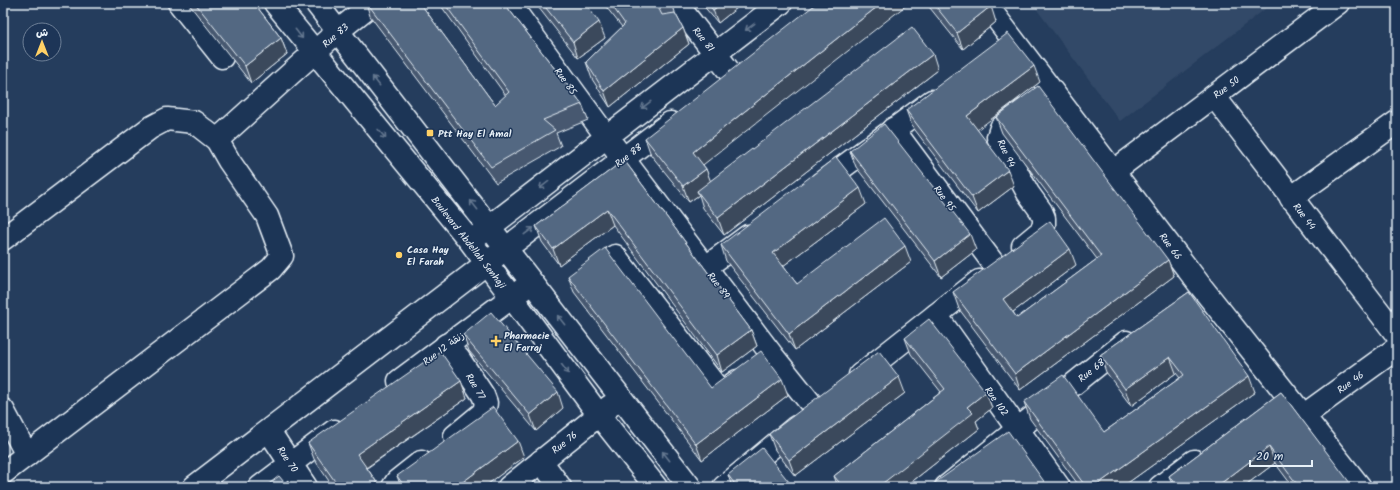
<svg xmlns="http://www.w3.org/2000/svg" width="1400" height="490" viewBox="0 0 1400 490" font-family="Kalam,'Playpen Sans Arabic',sans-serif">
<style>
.built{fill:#334a68}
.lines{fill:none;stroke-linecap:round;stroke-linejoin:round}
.minor-casing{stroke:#e8f1f8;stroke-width:25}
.minor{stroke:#1d3557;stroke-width:22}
.wall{fill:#475970;stroke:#e8f1f8}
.shaded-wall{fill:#3a485b;stroke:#e8f1f8}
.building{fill:#536782;stroke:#e8f1f8}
.oneway{stroke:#64778f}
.poi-dot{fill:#ffd166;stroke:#1d3557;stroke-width:1.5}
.labels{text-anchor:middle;stroke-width:3;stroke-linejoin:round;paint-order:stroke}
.street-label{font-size:10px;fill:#e8f1f8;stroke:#1d3557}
.poi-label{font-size:10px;font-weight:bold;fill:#e8f1f8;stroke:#1d3557;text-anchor:start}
</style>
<rect width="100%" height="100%" fill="#253d5d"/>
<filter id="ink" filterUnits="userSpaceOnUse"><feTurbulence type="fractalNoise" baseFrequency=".025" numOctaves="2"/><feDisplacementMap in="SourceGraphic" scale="8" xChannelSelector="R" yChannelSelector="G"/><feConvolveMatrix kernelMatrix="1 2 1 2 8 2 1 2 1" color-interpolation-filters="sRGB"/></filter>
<g filter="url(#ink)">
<polygon class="built" points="1032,3 1273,3 1120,121"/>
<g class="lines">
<defs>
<g id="minor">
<polyline points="179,3 222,57"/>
<polyline points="275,3 470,241 599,415 656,487"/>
<polyline points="316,3 690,487"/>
<polyline points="509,3 606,136 772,355 816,410"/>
<polyline points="676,3 732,75"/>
<polyline points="985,3 1199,284 1360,487"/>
<polyline points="1214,96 1397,335"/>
<polyline points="893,129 996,267"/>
<polyline points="217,140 338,31 373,3"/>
<polyline points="1114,171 1338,3"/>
<polyline points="820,184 932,101"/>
<polyline points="1291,198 1397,122"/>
<polyline points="479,235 781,3"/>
<polyline points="3,239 150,128 167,119 194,122 217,140 229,161 267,216 282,256 271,269 3,473"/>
<polyline points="1023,246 1041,231 1044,225 1044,218 1041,211 1028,193 998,137 1001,128 1024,110"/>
<polyline points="615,256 721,393 737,381"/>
<polyline points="706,267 748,236"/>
<polyline points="936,315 1059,487"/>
<polyline points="446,345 459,359 483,395 486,403 484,412 455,436"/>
<polyline points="860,375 979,281"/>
<polyline points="399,381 523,289"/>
<polyline points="3,410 27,455"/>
<polyline points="1303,416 1397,348"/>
<polyline points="269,431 306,487"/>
<polyline points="541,461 560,487"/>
<polyline points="194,487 670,123"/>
<polyline points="260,487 334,431"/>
<polyline points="393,487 397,481 421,462"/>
<polyline points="509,487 610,406"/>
<polyline points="724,487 796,427"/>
<polyline points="946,487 1126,342"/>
<polyline points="1160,487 1194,461"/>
</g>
</defs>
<use href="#minor" class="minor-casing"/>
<use href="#minor" class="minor"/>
</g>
<g class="wall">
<polygon points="188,3 254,3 281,38 287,54 251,83"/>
<polygon points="366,3 420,3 495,105 506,96 439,3 504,3 582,104 588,120 556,133 561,146 496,183 370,16"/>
<polygon points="535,3 585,3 605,38 578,58"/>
<polygon points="603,3 672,3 675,12 675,13 683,28 689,44 610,107 592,79 586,62 622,27"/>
<polygon points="701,3 743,3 718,23"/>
<polygon points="926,3 988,3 996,22 963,49"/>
<polygon points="938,70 724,235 703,208 699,195 689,202 651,155 645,138 703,165 706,169 710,181"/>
<polygon points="1040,82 977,129 1014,186 978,213 912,126 906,110"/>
<polygon points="996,117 1168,260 1174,276 1020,390 959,309 953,292 1076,265 1013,312 1017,318 1097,259 1002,133"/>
<polygon points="850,151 976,250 941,277 856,167"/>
<polygon points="624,160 751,330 757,346 722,372 613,225 559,265 542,242 536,226"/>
<polygon points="866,204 783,266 797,284 911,262 795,350 726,261 721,245"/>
<polygon points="568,276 711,388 788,395 702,460 574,292"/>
<polygon points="1189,292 1255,392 1122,487 1080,487 1030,419 1024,402 1104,432 1180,378 1176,373 1131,406 1106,372 1100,355"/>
<polygon points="463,335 563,408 536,431 469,351"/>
<polygon points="905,338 986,392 992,408 976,421 979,429 905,487 838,487 834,476 941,392 911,354"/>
<polygon points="461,381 467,398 367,468 380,487 333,487 314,459 308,443"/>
<polygon points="1281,392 1352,487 1293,487 1275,463 1243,487 1173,487 1169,476"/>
<polygon points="905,393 795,476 775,450 769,434"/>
<polygon points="524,457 484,487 401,487 397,476"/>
<polygon points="728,475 793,487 732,487"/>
</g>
<g class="shaded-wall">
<polygon points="722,3 743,3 718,23 713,10"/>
<polygon points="882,3 909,3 699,168 693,152"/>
<polygon points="991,6 996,22 963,49 957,33"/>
<polygon points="599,22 605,38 578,58 573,42"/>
<polygon points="683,28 689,44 610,107 604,91"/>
<polygon points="281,38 287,54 251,83 245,66"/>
<polygon points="933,54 938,70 724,235 718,218"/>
<polygon points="1034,66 1040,82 973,133 967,116"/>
<polygon points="706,169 712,185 697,191 699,195 689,202 683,186"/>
<polygon points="1008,170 1014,186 978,213 972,197"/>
<polygon points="860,188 866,204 779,269 773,253"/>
<polygon points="607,209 613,225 559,265 553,249"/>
<polygon points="970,234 976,250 941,277 935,261"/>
<polygon points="905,246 911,262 795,350 789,334"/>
<polygon points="1070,249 1076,265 1009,315 1003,299"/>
<polygon points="1168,260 1174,276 1020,390 1015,374"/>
<polygon points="751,330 757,346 722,372 717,355"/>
<polygon points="1170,357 1176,373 1131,406 1125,389"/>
<polygon points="1249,376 1255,392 1122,487 1094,487"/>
<polygon points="899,377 905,393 795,476 789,460"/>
<polygon points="782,379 788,395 702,460 696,444"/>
<polygon points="461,381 467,398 363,470 357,454"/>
<polygon points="558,392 563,408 536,431 530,415"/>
<polygon points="986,392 992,408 976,421 979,429 905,487 878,487 967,407"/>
<polygon points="518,441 524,457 484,487 456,487"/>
<polygon points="1269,447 1275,463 1243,487 1216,487"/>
<polygon points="1350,483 1352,487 1345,487"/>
</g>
<g class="building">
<polygon points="195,3 254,3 281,38 245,66"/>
<polygon points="367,3 420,3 495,105 509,92 444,3 504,3 582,104 543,120 555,130 491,167"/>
<polygon points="542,3 585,3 599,22 573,42"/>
<polygon points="610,3 656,3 662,15 675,13 683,28 604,91 586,62 625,24"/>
<polygon points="707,3 722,3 713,10"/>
<polygon points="817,3 882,3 693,152 706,169 683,186 645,138"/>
<polygon points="933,3 988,3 991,6 957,33"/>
<polygon points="912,27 933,54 718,218 697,191"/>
<polygon points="1008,33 1034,66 967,116 1008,170 972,197 906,110"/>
<polygon points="1038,86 1168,260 1015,374 953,292 1050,221 1070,249 1003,299 1017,318 1101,256 996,117"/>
<polygon points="884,124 970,234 935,261 850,151"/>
<polygon points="836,157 860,188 773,253 797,284 884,218 905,246 789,334 721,245"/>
<polygon points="624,160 751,330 717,355 607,209 553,249 536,226"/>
<polygon points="605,248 711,388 761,351 782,379 696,444 568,276"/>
<polygon points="1189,292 1249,376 1094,487 1086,487 1024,402 1063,375 1104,432 1184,375 1170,357 1125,389 1100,355"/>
<polygon points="491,312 558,392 530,415 463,335"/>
<polygon points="929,319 986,392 967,407 973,413 878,487 843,487 834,476 945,389 905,338"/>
<polygon points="440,351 461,381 357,454 380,487 339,487 308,443"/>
<polygon points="879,351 899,377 789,460 769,434"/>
<polygon points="1281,392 1350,483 1345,487 1299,487 1269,447 1216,487 1177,487 1169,476"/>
<polygon points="493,407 518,441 456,487 405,487 397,476"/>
<polygon points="1008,431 1048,487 929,487"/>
<polygon points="762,448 793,487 737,487 728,475"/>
<polygon points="279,476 288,487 265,487"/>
<polygon points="1275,481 1280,487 1267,487"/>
</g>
<defs><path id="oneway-shaft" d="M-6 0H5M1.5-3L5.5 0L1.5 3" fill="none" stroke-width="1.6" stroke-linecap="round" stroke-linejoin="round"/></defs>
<g class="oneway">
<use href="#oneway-shaft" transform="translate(750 27) rotate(143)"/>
<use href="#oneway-shaft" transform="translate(299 34) rotate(52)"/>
<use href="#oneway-shaft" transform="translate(376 81) rotate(-128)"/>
<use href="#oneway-shaft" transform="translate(646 105) rotate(143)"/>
<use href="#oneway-shaft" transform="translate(382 134) rotate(50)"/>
<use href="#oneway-shaft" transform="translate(544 185) rotate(142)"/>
<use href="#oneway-shaft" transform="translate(474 205) rotate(-128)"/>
<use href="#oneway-shaft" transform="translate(529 231) rotate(-37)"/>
<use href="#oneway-shaft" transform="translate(561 320) rotate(-128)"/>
<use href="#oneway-shaft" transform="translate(565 369) rotate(53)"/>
<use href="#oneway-shaft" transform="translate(666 456) rotate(-128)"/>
</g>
</g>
<g class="poi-dot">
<rect x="426" y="129" width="8" height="8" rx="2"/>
<circle cx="399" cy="255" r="4"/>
<path d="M494 335h4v4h4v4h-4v4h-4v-4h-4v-4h4z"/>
</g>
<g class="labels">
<g class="street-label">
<text transform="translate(335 35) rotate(-41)" y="4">Rue 83</text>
<text transform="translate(704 39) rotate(51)" y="4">Rue 81</text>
<text transform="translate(566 81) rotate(54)" y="4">Rue 85</text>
<text transform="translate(1226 87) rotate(-37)" y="4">Rue 50</text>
<text transform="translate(1007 153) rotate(64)" y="4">Rue 94</text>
<text transform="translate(628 155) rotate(-38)" y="4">Rue 88</text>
<text transform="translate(945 198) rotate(53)" y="4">Rue 95</text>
<text transform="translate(1305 216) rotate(52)" y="4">Rue 44</text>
<text transform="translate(469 242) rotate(52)" y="4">Boulevard Abdellah Senhaji</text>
<text transform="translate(1171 246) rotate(53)" y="4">Rue 66</text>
<text transform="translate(719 285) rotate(53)" y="4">Rue 89</text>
<text transform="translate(443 348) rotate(-37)" y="4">Rue 12 زنقة</text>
<text transform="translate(1091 370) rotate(-39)" y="4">Rue 68</text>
<text transform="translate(1350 382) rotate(-36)" y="4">Rue 46</text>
<text transform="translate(476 386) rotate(59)" y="4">Rue 77</text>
<text transform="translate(997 401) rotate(55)" y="4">Rue 102</text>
<text transform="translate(564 442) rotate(-39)" y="4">Rue 76</text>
<text transform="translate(288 459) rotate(56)" y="4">Rue 70</text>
</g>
<g class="poi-label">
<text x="438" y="137">Ptt Hay El Amal</text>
<text x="407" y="253">Casa Hay<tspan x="407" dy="12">El Farah</tspan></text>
<text x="504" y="339">Pharmacie<tspan x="504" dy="12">El Farraj</tspan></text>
</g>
</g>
<rect width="1400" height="490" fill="none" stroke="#1d3557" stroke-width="16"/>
<rect x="8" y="8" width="1384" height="474" fill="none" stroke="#e8f1f8" stroke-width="1.5" filter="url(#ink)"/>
<g transform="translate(42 42)"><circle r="19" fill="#1d3557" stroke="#6e8097"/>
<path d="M0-3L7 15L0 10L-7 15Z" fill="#ffd166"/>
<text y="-6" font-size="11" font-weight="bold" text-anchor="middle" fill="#e8f1f8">ش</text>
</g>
<path d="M1250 460v6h62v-6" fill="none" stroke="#e8f1f8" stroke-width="2"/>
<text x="1256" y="460" font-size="12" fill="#e8f1f8" stroke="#1d3557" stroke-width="3" paint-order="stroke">20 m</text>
</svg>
